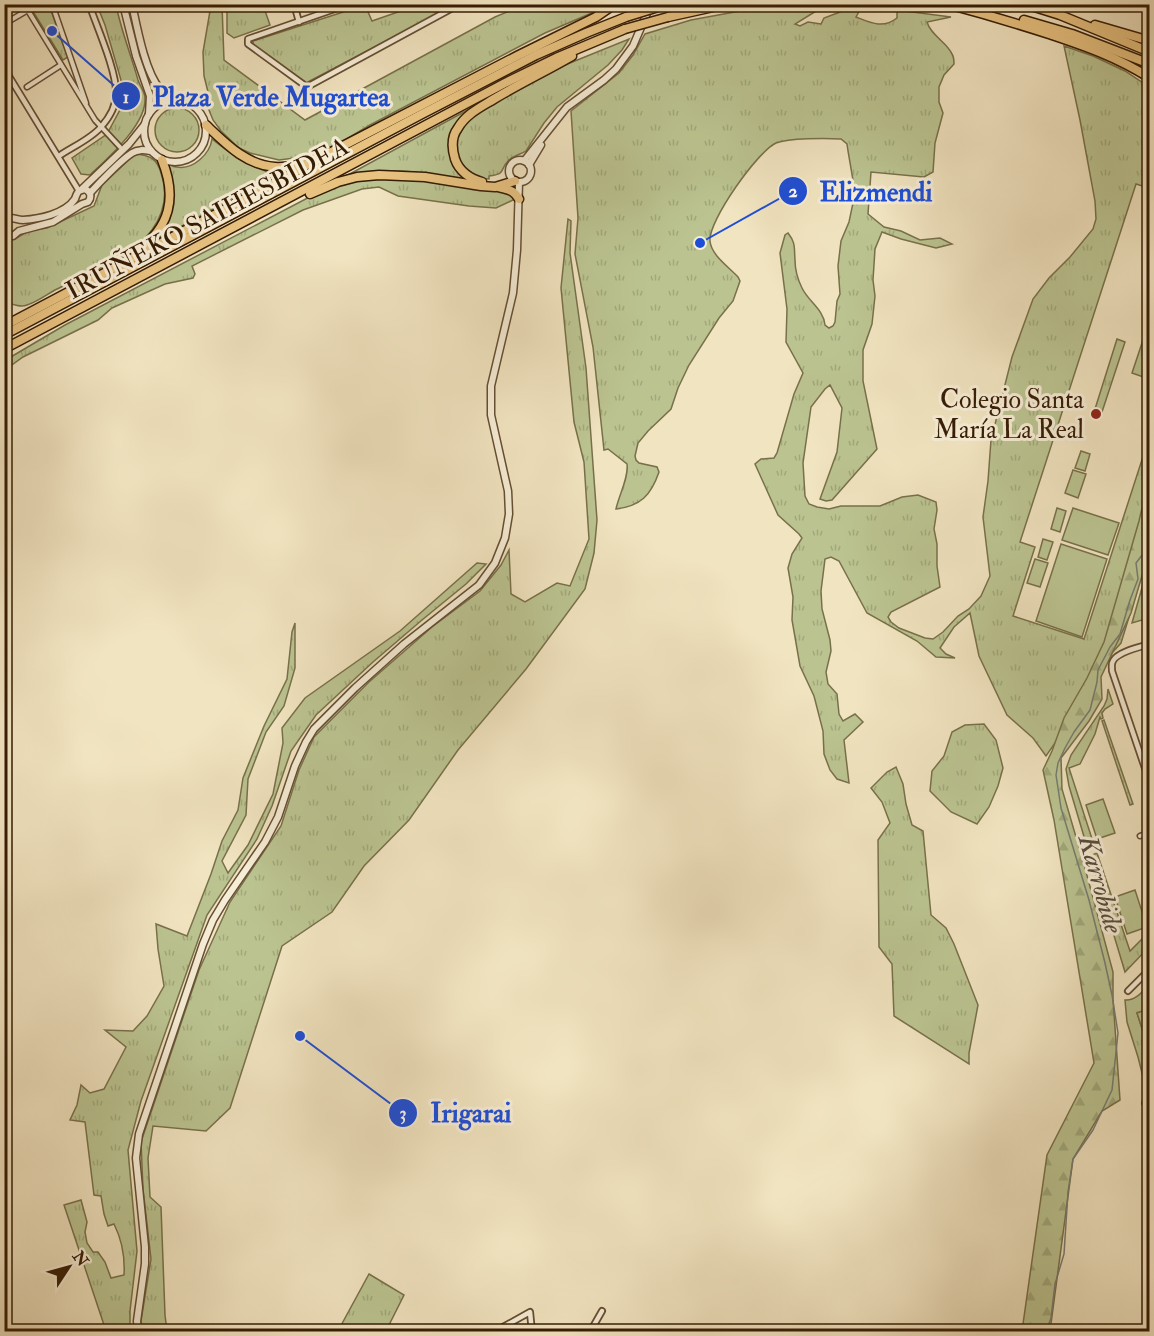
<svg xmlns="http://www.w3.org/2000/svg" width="1154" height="1336" viewBox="0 0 1154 1336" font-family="'IM FELL Double Pica',serif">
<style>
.grass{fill:url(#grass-tufts);stroke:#78704a;stroke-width:1.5}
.forest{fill:url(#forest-firs);stroke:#78704a;stroke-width:1.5}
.garden{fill:url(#garden-furrows);stroke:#78704a;stroke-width:1.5}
.pitch{fill:#bbc491;stroke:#78704a;stroke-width:1.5}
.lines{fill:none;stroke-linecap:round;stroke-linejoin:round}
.stream{stroke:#757c73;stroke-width:1.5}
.pedestrian-casing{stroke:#654e33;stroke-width:7}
.minor-casing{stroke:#654e33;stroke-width:8}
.tertiary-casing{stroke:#654e33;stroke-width:9}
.motorway-casing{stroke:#361c04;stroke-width:11}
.pedestrian{stroke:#f6edd6;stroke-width:4}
.minor{stroke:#f6edd6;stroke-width:4.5}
.tertiary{stroke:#f6edd6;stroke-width:6}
.motorway{stroke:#e8c280;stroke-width:8}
.motorway-bridge-casing{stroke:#361c04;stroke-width:11;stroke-linecap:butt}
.motorway-bridge{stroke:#e8c280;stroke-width:8}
.poi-dot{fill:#8f2418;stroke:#f6edd6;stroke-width:2}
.labels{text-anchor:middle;stroke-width:6;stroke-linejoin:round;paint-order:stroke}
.street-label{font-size:26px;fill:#361c04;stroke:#f6edd6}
.poi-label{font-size:26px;fill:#361c04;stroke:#f6edd6;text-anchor:end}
.water-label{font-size:27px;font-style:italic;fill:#564c3c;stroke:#f6edd6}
.leader{fill:none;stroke:#1d4ed8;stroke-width:2}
.callout-dot{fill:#1d4ed8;stroke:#f6edd6;stroke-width:2}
.mark-label{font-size:18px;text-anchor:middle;font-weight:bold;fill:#fff}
.callout-label{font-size:27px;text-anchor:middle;font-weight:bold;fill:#1d4ed8;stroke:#f6edd6;stroke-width:6;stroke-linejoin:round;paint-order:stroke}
</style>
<defs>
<pattern id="grass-tufts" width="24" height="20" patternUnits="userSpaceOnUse" patternTransform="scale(1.5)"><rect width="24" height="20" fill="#bbc491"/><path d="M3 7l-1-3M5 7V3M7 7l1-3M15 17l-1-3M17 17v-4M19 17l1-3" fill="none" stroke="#a1a87b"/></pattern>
<pattern id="forest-firs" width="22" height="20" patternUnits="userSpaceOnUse" patternTransform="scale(1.5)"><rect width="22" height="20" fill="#bbc491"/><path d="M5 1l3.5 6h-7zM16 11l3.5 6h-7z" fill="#a1a87b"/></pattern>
<pattern id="garden-furrows" width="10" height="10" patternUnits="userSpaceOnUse" patternTransform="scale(1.5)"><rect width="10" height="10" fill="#bbc491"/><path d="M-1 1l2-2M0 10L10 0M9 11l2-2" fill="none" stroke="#a1a87b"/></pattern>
</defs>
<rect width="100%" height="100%" fill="#f1e4c0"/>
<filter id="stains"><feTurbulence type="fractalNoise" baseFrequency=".00333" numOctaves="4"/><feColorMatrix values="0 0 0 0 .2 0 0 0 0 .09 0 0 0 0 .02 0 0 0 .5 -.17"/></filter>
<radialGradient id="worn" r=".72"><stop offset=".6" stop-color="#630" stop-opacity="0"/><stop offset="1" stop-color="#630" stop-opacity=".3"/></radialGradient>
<g class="grass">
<path d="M797,4L808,5L809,9L819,6L821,8L795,24L800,26L808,22L821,24L824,18L840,12L837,7V5L862,6L856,17C871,23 883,29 897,18V10L951,17L927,22C931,36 947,42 952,54C954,57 954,61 954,64L944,75L939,87V102L943,113L935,143L933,172L924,177L871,172L868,214L884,227L901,231L920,240L940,238L952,244L936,248L901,239L882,232L875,249L873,280L875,296L872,324L863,350V381L877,449L832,500L826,501L820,499L837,452L842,408L830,385L825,389L811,407L803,463L805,496L809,504L817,507L829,509L841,506H880L902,497L918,495L936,502L937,510L934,529L937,544V566L940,587L891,612L888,617L891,622L899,628L925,638L933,639L943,632L958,616L969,609L981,596L990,576L983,517L988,481L991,440L1012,357L1033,299L1049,278L1070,257L1093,229L1096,219L1095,201L1080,120L1064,46L1093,56L1125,71L1149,87V188L1136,184L1020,542L1035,547L1013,616L1084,639L1149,438V552L1121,643L1112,653L1082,704L1046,756L1033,738L1007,715L979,656L970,613L954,627L940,648L946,654L955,658L936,657L917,641L867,613L839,561L831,557L825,559L821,591L822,609L830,640L831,651L826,672L828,684L837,694L839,714L843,721L855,714L863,722L844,740L849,783L837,779L830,770L824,754L823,731L814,696L800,666L792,620L793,597L788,568L792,554L802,538L799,534L778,515L755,464L761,459L774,458L777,453L794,394L803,373L786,342L787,309L780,253L785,235L788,233C796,243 794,248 795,260C795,269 798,280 802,288C808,301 824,310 825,325L829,328L833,326L835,322L837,301L840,294L838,266L841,241L849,222L853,203L854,186L848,151L847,144L841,139C826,138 789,138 776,143C758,151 708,221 710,241C711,255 729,267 738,277L740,281L733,301L719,318L689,365L678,388L671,409L648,431L638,443L635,456L636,460L639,463L657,467L659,472C651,495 641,506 616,509C619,495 629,477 627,464L608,449L604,450L593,347L575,254L578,218L571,111L619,73L633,55L645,34L691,20L751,9Z"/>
<polygon points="29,5 49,5 68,57 63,60"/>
<path d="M97,5H116C121,30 131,55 138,80C140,86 145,92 145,98C147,124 107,159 90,175L81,174L72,158L107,134L122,106L121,80L105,25Z"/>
<polygon points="211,5 222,5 224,60 305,120 495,17 524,5 603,5 594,12 545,33 370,125 335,146 310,156 279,160 250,153 239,148 221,131 213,120 207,105 210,100 204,76 203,52"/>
<polygon points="227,5 263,5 270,25 234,38 227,33"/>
<polygon points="365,5 372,21 418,5 455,5 306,83 253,46 253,41"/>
<path d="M629,39L622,50L608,65L557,107L544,123L526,151C520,155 513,155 508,161C499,170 507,174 489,176V179L478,178L469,174L462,165L457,153V137L463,125L476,113L565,65Z"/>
<path d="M475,106L459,119L453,130L448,146L452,158L469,181C430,173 385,165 346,176Z"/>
<circle cx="177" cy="130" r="22"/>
<path d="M212,139C232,155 246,165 271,173V177L160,238L157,237L173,186L168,164C171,165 174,167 177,167C193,170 210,154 212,139Z"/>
<path d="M135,154C150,155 157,159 161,173C168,193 164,213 152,230C132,257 85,275 55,290C46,295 37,302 27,305C20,308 12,304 5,302C8,295 10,290 5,284L4,238L9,240L15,239L28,231L47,228L94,206L102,185Z"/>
<polygon points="390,179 427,181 506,191 515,199 496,208 469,206 398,196 379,187 362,189 303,210 192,266 195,274 193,278 165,284 112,308 98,320 23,357 5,370 4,361 65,325 319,192 339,185 361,180"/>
<polygon points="568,219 571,221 570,253 586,368 597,520 594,553 585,589 526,669 458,750 409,820 364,866 332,912 282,946 230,1108 206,1131 153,1126 148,1158 150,1197 161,1207 165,1315 167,1331 143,1331 141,1321 151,1259 143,1189 141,1142 199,970 230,902 281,826 299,770 314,737 369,682 432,627 480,591 501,565 509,550 511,594 525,602 557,583 570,586 589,539 584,462 574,422 561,288"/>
<polygon points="1149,334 1149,379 1132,373 1143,340"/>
<polygon points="1117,339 1125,342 1102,412 1095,409"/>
<path d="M477,563L486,564L466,584L422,620L373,662L316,715L291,751L272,806L257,839L207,915L141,1101L128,1150L137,1251L130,1311V1331H106L64,1205L81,1200L87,1222L85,1232L87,1243L93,1252H98L105,1262L111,1278L124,1275C125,1258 122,1240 114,1224L108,1226L104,1214L101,1196L94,1195L85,1122L70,1120L77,1105L81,1085L90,1093L104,1089L126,1047L105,1030L133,1031L147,1016L164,986L158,949L156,924L187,936L211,874L222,841L238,810L243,778L264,726L287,679L292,632L295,623V668L284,706L266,732L248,779L246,815L222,861L228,873L248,845L273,794L283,743L282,728L305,698L400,631Z"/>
<polygon points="1149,563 1149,618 1132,623"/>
<polygon points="1108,689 1113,704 1105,709 1102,713 1103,718 1101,719 1100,717 1095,734 1080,764 1069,768 1095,848 1088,850 1069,786 1066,769 1071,755 1104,706 1107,699"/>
<polygon points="984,724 996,740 1003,768 998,786 989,807 977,824 951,812 930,791 932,771 944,756 952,732 965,725"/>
<polygon points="896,767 903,784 906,804 912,825 923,831 931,915 946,928 954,944 978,1005 969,1053 969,1064 894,1016 892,964 879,947 878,840 890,823 882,802 871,788 887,772"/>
<polygon points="1097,853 1130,951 1149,932 1149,947 1125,972 1090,856"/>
<path d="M1149,984V1009L1137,1013L1149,1050V1097H1148L1138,1057L1127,1022L1125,1000C1136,1001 1143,991 1149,984Z"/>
<polygon points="369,1274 404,1295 386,1331 338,1331"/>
</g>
<polygon class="forest" points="1149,478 1149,552 1131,613 1101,677 1102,699 1089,721 1061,758 1062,789 1085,868 1113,972 1113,999 1120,1100 1102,1111 1073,1159 1050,1331 1022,1331 1047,1155 1094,1063 1054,820 1043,770 1052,751 1064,718 1087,678 1104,642 1139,521"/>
<polygon class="garden" points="1104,720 1133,804 1130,805 1102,721"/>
<g class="pitch">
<polygon points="1081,451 1090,454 1085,471 1075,468"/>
<polygon points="1073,470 1086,474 1078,498 1065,493"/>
<polygon points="1057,508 1066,511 1060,532 1051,529"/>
<polygon points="1073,508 1119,523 1108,555 1062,540"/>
<polygon points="1043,539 1053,542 1047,560 1038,557"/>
<polygon points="1061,544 1107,559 1082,637 1036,621"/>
<polygon points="1035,559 1048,563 1040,587 1027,583"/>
<polygon points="1103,799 1115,833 1097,839 1086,805"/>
<polygon points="1135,890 1147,927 1127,934 1115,897"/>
<polygon points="1149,1009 1150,1009 1149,1050 1137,1013"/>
</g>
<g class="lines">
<polyline class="stream" points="1046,1332 1051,1318 1055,1284 1064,1254 1068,1192 1073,1159 1093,1130 1112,1090 1118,1033 1112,995 1105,963 1089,900 1061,808 1056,775 1058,763 1065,748 1074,732 1090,710 1097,682 1098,670 1110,647 1120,634 1130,600 1138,579 1136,563 1149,546 1150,527"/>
<defs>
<g id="pedestrian">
<polyline points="24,4 95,120 120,147"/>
<polyline points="52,4 86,103"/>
<polyline points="4,24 28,10"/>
<polyline points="27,87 61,65"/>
<polyline points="1145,741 1150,740"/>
<polyline points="1140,836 1150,832"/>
</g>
<g id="minor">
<polyline points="294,4 299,22"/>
<polyline points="349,4 248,39 248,44 307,87 460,4"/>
<polyline points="4,68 79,191"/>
<path d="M59,156C72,147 91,139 101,127C109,118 116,106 116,94C117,72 97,27 89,4"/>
<path d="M1150,644C1140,647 1117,652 1113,661C1111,664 1112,667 1112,671L1150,783"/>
<polyline points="1128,991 1150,969"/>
<polyline points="1145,1103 1150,1103"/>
<polyline points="494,1332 530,1312 532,1332"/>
<polyline points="590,1332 602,1311"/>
</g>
<g id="tertiary">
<polyline points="123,4 136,56 150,96 149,114"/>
<path d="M132,4C137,27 145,72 160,89C165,94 174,96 181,99"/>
<circle cx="175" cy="131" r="31"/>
<circle cx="520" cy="171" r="11"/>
<polyline points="524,161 567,107 604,80 616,69 633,46 651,4"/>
<polyline points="529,165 541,145"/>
<polyline points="82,189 129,144 145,124"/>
<path d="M90,193C99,183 121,160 132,153C138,149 144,150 151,151"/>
<path d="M4,219C12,216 16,220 23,220C39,219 65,214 75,199C76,196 77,193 79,191L85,189C91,192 92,197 88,202L82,204L53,222L19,231L13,236L4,234"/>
<polyline points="138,1332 137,1321 145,1264 145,1247 136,1158 139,1134 203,944 213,920 225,900 265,842 278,817 295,766 306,742 314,729 355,688 404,644 479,585 495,563 505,538 509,514 508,491 491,415 491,386 513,293 517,250 519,182"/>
</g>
<g id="motorway">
<path d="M947,4C981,13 1015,23 1049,34C1085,46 1117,57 1150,78"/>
<polyline points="1025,4 1060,15 1150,52"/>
<polyline points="668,17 727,4"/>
<polyline points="1024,20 1072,34 1150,64"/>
<polyline points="1095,25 1150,41"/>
<path d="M206,125C226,144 246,165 275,167C284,168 294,165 303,164"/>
<path d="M482,182C470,179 459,171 455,159C452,149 451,137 458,128C466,114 481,107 494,99C519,84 546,71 572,56"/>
<path d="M498,187C508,190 513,189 519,199"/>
<polyline points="310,194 338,182 357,177 379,175 425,177 481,186 495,187 515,181"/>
<path d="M137,251C171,227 177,197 162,160"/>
<polyline points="4,326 288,176 310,163 517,56 596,17 615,4"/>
<polyline points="4,335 422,114 536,55 586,33 626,17"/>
<polyline points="4,349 505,83 556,58 625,29"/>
</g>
</defs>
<use href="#pedestrian" class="pedestrian-casing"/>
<use href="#minor" class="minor-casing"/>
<use href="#tertiary" class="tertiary-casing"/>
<use href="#motorway" class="motorway-casing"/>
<use href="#pedestrian" class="pedestrian"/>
<use href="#minor" class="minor"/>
<use href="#tertiary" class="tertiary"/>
<use href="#motorway" class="motorway"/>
<defs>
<g id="motorway-bridge">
<polyline points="626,17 668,4"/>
<polyline points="625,29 668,17"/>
</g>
</defs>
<use href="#motorway-bridge" class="motorway-bridge-casing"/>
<use href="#motorway-bridge" class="motorway-bridge"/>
</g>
<circle class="poi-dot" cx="1096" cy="414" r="6"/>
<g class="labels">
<g class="street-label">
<text transform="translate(207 218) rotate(-28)" y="9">IRUÑEKO SAIHESBIDEA</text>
</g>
<g class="poi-label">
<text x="1084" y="408">Colegio Santa<tspan x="1084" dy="30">María La Real</tspan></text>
</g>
<g class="water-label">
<text transform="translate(1101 884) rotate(74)" y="9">Karrobide</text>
</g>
</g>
<path class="leader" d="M52 31L126 96M700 243L793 191M300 1036L403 1113"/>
<g class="callout-dot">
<circle cx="52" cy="31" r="6"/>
<circle cx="700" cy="243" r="6"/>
<circle cx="300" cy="1036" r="6"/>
<circle cx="126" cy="96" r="15"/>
<circle cx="793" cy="191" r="15"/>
<circle cx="403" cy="1113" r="15"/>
</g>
<g class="mark-label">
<text x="126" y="103">1</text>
<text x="793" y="197">2</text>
<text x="403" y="1119">3</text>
</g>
<g class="callout-label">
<text x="271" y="106">Plaza Verde Mugartea</text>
<text x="876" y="201">Elizmendi</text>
<text x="471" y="1122">Irigarai</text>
</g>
<rect width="1154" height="1336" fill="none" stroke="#f1e4c0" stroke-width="24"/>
<rect x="6" y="6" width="1142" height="1324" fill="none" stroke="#361c04" stroke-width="3"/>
<rect x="12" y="12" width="1130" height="1312" fill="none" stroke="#361c04" stroke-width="1.5"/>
<g transform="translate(69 1267) rotate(54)" stroke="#f6edd6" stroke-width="4.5" paint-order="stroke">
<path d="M0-4.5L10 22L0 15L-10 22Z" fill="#361c04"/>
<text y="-9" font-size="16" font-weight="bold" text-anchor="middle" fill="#361c04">N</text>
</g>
<rect width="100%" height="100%" filter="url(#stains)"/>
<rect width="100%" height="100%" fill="url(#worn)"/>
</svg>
